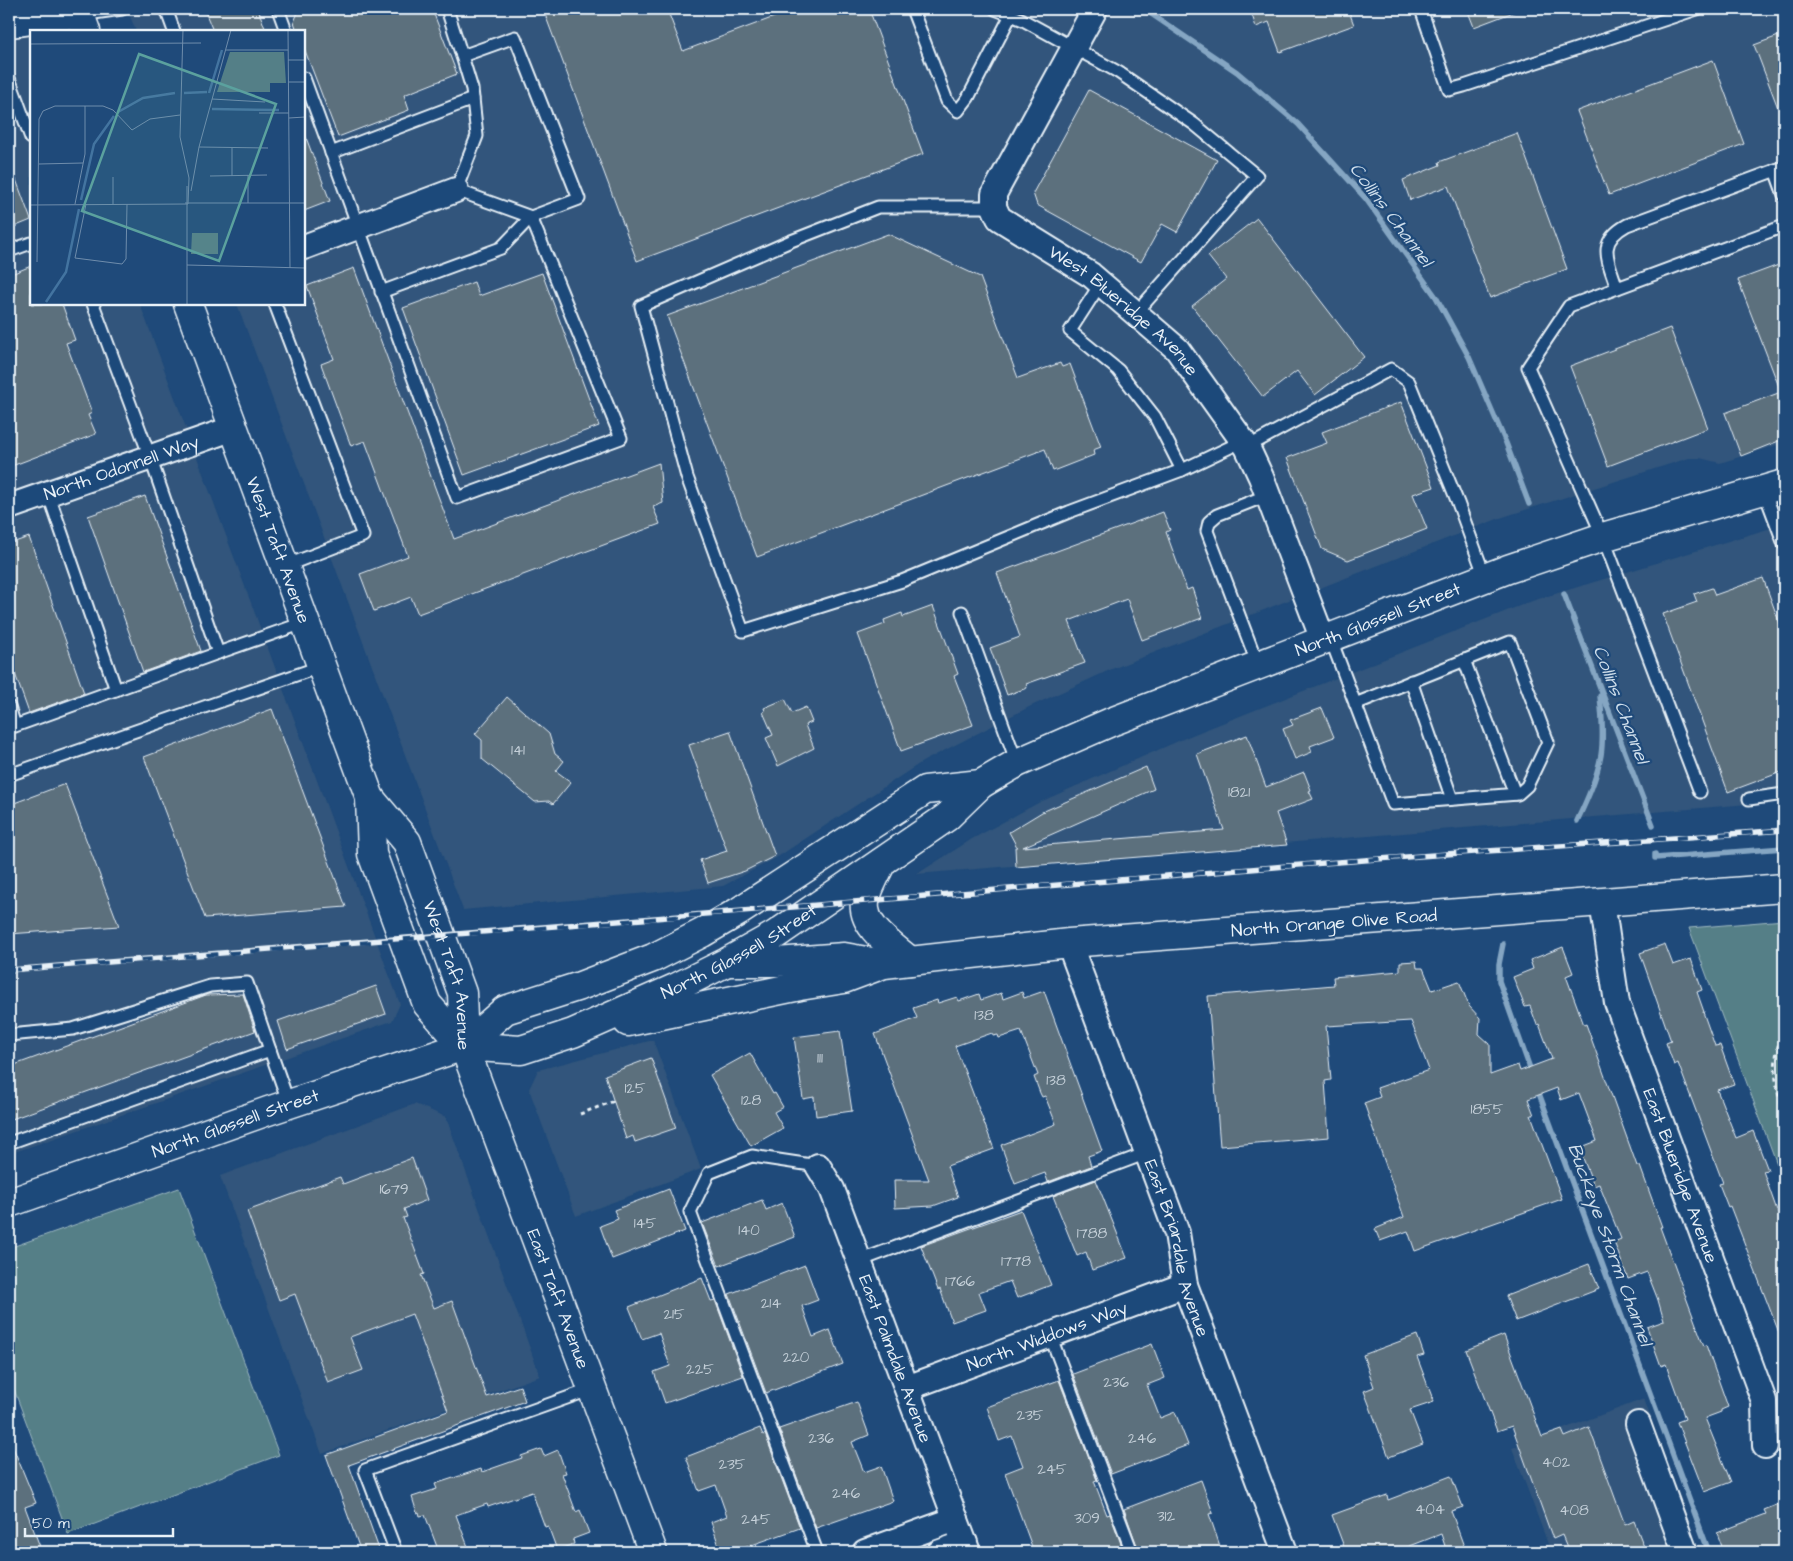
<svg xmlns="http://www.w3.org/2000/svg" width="1793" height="1561" viewBox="0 0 1793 1561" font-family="'Architects Daughter',sans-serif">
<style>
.built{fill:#31557b}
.green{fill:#547f87;stroke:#9eb8c0}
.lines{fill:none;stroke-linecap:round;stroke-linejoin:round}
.stream{stroke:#85a6c3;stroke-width:5.5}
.building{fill:#5c6f7d;stroke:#e8f1f8}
.lane-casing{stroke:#e8f1f8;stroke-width:15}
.street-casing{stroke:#e8f1f8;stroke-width:28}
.secondary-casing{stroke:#e8f1f8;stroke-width:31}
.primary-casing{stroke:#e8f1f8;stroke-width:31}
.path{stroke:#e8f1f8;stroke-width:3;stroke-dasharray:4 4;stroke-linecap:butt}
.lane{stroke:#1f4a7a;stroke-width:11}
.street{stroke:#1f4a7a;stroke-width:24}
.secondary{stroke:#1f4a7a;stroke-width:28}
.primary{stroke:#1f4a7a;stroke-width:28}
.rail-casing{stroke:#e8f1f8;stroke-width:5.5}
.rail{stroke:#1f4a7a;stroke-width:4;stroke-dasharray:11;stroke-linecap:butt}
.labels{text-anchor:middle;stroke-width:4.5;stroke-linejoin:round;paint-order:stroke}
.number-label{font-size:15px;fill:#c5d0d9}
.street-label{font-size:18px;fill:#e8f1f8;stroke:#1f4a7a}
.water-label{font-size:19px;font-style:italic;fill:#cfdeeb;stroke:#1f4a7a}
.inset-river{fill:none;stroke:#4374a0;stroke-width:2.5}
.inset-road{fill:none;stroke:#6f8dac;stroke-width:1}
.view{fill:#5ba19e;fill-opacity:0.15;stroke:#5ba19e;stroke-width:2.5}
.inset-edge{fill:none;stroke:#e8f1f8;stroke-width:2.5}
</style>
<rect width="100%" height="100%" fill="#1f4a7a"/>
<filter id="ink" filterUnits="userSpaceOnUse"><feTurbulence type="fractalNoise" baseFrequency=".02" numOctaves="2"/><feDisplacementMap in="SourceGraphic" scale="10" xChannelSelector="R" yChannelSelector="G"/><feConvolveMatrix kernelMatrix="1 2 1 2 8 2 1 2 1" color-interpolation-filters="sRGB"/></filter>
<g filter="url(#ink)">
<g class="built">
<polygon points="9,9 30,9 38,31 31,31 31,304 140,304 400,1004 392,1021 9,1154"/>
<polygon points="127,9 1784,9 1784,443 1720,463 1700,458 1689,458 1500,518 1112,669 1029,707 922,762 776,858 723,886 463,910 237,304 304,304 304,31 136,31"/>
<polygon points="1784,524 1784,801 917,874 972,839 1040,802 1192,735 1532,601"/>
<polygon points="653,1040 701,1169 576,1216 529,1089 538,1070"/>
<polygon points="415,1104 446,1117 540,1376 322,1454 220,1176"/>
<polygon points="1644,1399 1700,1552 1551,1552 1512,1448"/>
</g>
<g class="green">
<polygon points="1784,920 1784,1183 1689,928"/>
<polygon points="179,1188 279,1455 68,1534 9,1376 9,1248"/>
</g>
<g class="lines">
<g class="stream">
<polyline points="1144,9 1237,72 1298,124 1366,199 1436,297 1469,357 1506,443 1529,504"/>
<polyline points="1564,594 1653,825"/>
<path d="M1577,821C1587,800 1597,778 1601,755C1604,736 1602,715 1600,696"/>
<polyline points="1655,854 1655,858 1784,848"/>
<polyline points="1503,944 1499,964 1499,981 1532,1074"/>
<polyline points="1537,1088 1709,1552"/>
</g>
</g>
<g class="building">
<polygon points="204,9 258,9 266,31 213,31"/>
<polygon points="305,9 432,9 457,74 404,95 409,110 338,137 304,48 304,31 297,31 294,22 299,10"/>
<polygon points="543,9 667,9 683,51 796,9 869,9 923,154 637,261"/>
<polygon points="1250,9 1348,9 1354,25 1280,52 1269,22 1256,27"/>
<polygon points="1467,9 1518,9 1519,10 1474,27"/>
<polygon points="1784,34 1784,120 1783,121 1754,45"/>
<polygon points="1713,60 1744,144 1609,195 1577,111"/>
<polygon points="1089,90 1217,160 1177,232 1162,224 1141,262 1037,205 1033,193"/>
<polygon points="1517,133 1567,269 1490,298 1448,186 1410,200 1403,180 1440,165 1439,162"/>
<polygon points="304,135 305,135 330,201 304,211"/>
<polygon points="9,166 11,166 31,220 9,229"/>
<polygon points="1257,218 1364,357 1315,395 1297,371 1263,397 1192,306 1226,279 1208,256"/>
<polygon points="888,234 980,277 1018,378 1060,363 1062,367 1070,364 1101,447 1093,450 1094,455 1053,471 1045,449 757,557 667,316"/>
<polygon points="1784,263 1784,439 1741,456 1725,413 1781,392 1738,280"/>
<polygon points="31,266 31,304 62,304 75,340 66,343 92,413 88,415 96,434 9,467 9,275"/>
<polygon points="354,268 454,539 659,463 663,503 653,507 660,524 418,614 411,597 374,611 360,574 408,556 365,441 351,446 321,364 334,359 307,286"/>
<polygon points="542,273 599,426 464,475 403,308 474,282 479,296"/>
<polygon points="1670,328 1708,428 1608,466 1570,366"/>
<polygon points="1401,402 1434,487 1413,494 1427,529 1348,560 1322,549 1287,458 1327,443 1322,432"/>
<polygon points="145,496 201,651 143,672 88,516"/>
<polygon points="1163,512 1170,530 1166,532 1187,590 1192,588 1202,618 1142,640 1127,599 1069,621 1085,663 1026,684 1027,688 1007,695 990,648 1020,637 997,573"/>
<polygon points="29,537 84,693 29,713 9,657 9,544"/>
<polygon points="1763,578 1784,635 1784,771 1728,792 1663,614 1697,602 1694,594 1712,588 1715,595"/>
<polygon points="933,606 958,674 954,676 973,725 901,751 858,634 885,624 884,620 902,613 903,617"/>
<polygon points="507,697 549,734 555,754 564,761 556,771 571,782 553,804 549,801 535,802 482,759 482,740 475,734"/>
<polygon points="785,699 792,713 806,707 812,722 805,725 814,748 778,766 766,738 773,735 763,712 765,711 764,708"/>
<polygon points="1322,708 1334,737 1310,746 1312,752 1295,759 1283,729 1293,725 1290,720"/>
<polygon points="272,709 346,907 205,918 144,757"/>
<polygon points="730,731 775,856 745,871 708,883 700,860 727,851 689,745"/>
<polygon points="1247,735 1266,787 1304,772 1311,790 1309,791 1313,799 1276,813 1287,845 1016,867 1015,847 1017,847 1009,832 1042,812 1146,767 1154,789 1023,847 1224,830 1197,754"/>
<polygon points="65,784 119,926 9,934 9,805"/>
<polygon points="1665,944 1673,965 1691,959 1702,990 1697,992 1704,1012 1703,1012 1715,1046 1720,1045 1734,1084 1717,1090 1736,1138 1753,1131 1768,1170 1763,1171 1784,1230 1784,1343 1783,1343 1730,1206 1728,1207 1719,1184 1723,1183 1678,1063 1674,1065 1666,1043 1671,1041 1640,953"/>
<polygon points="1563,947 1573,973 1566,976 1584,1025 1586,1024 1637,1166 1640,1166 1662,1227 1660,1227 1704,1346 1706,1345 1728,1407 1721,1410 1721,1412 1705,1418 1731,1482 1704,1492 1677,1422 1685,1419 1679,1400 1666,1364 1661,1366 1647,1327 1664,1321 1658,1300 1647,1272 1628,1279 1614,1242 1621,1239 1599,1184 1594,1186 1579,1148 1597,1141 1579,1093 1561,1100 1557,1088 1528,1099 1534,1115 1531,1115 1562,1199 1415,1251 1408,1231 1380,1241 1375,1229 1404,1217 1364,1103 1380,1097 1377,1088 1429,1070 1411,1021 1326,1026 1331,1080 1325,1081 1329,1137 1220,1146 1208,996 1334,985 1333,977 1400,971 1400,962 1416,961 1417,968 1423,968 1432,990 1459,981 1469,1006 1480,1018 1479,1034 1490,1044 1490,1075 1518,1065 1520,1071 1552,1059 1539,1024 1537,1025 1530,1006 1525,1007 1513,977 1533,969 1530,960"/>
<polygon points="376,986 386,1014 287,1049 278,1021"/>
<polygon points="1044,991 1102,1151 1088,1156 1091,1166 1048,1182 1045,1173 1015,1184 1001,1145 1056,1124 1045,1096 1042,1097 1040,1093 1034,1077 1038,1075 1021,1031 999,1038 998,1035 993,1036 992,1033 955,1046 994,1149 947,1166 958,1197 933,1206 895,1208 894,1180 929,1180 875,1034 917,1018 913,1008 937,1000 938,1003 957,997 959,1001 979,994 981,1000 1001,993 1003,999 1022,992 1024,998"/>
<polygon points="243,994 255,1031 9,1120 9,1067 206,995"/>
<polygon points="840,1031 852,1111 816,1116 814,1097 803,1099 794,1037"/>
<polygon points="750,1053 773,1094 775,1093 783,1107 774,1112 783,1128 751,1146 710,1075"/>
<polygon points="651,1058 676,1128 635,1142 633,1136 626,1139 605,1075"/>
<polygon points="412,1158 427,1200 404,1209 407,1217 403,1218 424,1274 421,1275 434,1308 452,1301 487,1397 520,1386 525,1401 349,1465 380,1552 361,1552 326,1455 448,1411 412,1314 350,1337 363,1370 328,1383 295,1294 279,1300 247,1211 340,1177 343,1184"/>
<polygon points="1096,1180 1127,1258 1092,1270 1086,1252 1077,1256 1053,1196"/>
<polygon points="669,1189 685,1231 612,1259 600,1226 618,1219 614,1210"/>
<polygon points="762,1200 766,1210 782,1203 795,1237 719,1266 702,1223"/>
<polygon points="1021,1210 1051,1285 1017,1298 1010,1281 979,1292 986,1310 952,1322 940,1289 938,1290 921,1246"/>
<polygon points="1589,1264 1599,1289 1516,1321 1506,1296"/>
<polygon points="805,1265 818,1300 802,1306 813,1337 830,1330 843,1364 766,1393 729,1294"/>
<polygon points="702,1278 711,1301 715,1300 743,1376 665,1403 654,1372 670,1366 659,1333 642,1339 629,1307"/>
<polygon points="1417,1335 1424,1355 1417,1357 1434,1402 1410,1410 1423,1444 1389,1457 1364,1391 1374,1387 1363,1355"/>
<polygon points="1504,1335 1542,1437 1562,1430 1565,1437 1589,1427 1625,1525 1634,1521 1646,1552 1569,1552 1562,1535 1553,1539 1512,1426 1497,1431 1466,1350"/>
<polygon points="1152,1344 1165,1378 1147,1385 1160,1418 1175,1412 1188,1445 1111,1474 1073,1374"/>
<polygon points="1059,1380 1097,1480 1094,1481 1107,1515 1110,1514 1124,1552 1034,1552 1027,1533 1005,1473 1023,1466 1012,1436 999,1441 987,1407"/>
<polygon points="857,1402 869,1435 852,1442 864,1472 881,1466 893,1501 816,1528 779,1429"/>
<polygon points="760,1428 763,1435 765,1434 800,1528 732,1552 721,1552 711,1522 727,1516 716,1485 699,1491 686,1457"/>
<polygon points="9,1440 10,1440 36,1503 25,1507 42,1552 9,1552"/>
<polygon points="541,1449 544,1456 558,1450 566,1473 562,1474 576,1512 580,1510 589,1533 573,1539 574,1544 557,1550 548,1526 545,1527 532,1492 488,1507 487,1504 456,1515 470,1552 439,1552 425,1515 420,1516 419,1512 417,1513 412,1497 437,1489 435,1484 481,1469 482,1472 522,1458 521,1456"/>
<polygon points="1451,1476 1463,1507 1451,1511 1466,1552 1447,1552 1441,1534 1405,1548 1406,1552 1346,1552 1332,1515 1387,1495 1388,1500"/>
<polygon points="1201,1480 1213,1513 1209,1514 1222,1552 1139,1552 1124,1509"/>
<polygon points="1784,1502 1784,1552 1724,1552 1717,1533 1766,1514 1764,1510"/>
</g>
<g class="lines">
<defs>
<g id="lane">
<polyline points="166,9 174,31"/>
<polyline points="278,9 286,31"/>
<polyline points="912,9 947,101 958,111 968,98 1011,15 1023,20 1118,72 1194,124 1257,176 1136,313"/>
<polyline points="995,9 1011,15"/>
<polyline points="1421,9 1449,90 1464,86 1697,9"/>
<polyline points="80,15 122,9"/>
<polyline points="9,78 31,138"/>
<polyline points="304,78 457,498 621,438 531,217 579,199 515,37 462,56 447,9"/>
<polyline points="331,153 473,99"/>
<polyline points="1775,170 1784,195"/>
<polyline points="994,207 878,207 791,241 641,306 687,477 743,631 902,581 1069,512 1182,470"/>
<polyline points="9,251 31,243"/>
<polyline points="1101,283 1070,331 1118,370 1155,417 1182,470 1243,441"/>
<path d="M1617,288C1608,260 1596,242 1627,225L1784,167"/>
<polyline points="381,292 501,248 531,217 456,190 477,136 472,89 462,56"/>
<polyline points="275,304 363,536 285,566"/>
<polyline points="1247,447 1391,369 1409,382 1458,503 1485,577"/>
<polyline points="1764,491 1784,544"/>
<polyline points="48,493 116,690"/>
<polyline points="962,612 1017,763"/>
<polyline points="1330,637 1393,804 1518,794 1527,786 1548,742 1510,642 1355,704"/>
<polyline points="218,653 306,622"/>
<polyline points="1464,660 1515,794"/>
<polyline points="1258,665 1207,531 1209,522 1217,515 1268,495"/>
<polyline points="1411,681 1452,799"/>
<polyline points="9,707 15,726 218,653 150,457 93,304"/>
<polyline points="9,775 322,666"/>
<polyline points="1700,792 1603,537 1528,367 1569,306 1784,226"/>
<polyline points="1749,799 1784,794"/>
<polyline points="9,1035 73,1029 210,986 247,983 270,1050"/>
<polyline points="9,1143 270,1050 289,1104"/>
<polyline points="859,1261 1147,1153"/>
<polyline points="1050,1335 1132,1552"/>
<polyline points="396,1552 365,1470 592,1389"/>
<polyline points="817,1552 690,1212 709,1173 752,1156 818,1166"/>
</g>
<g id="street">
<path id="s1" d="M1095,9L994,194V207L999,218L1091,275L1177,349L1247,447L1261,477L1323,640"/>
<polyline points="9,25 80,15"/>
<polyline points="304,247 456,190"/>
<path id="s2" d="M9,507L234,428"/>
<path id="s3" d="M1602,902L1617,1003L1764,1401L1765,1446"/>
<path id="s4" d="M1069,943L1177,1233L1185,1285L1285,1552"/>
<path id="s5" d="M818,1166L832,1189L968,1552"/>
<path id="s6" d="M907,1388L1185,1285"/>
<polyline points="1638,1424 1685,1552"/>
<polyline points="865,1552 956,1519"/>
<polyline points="940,1552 965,1543"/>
</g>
<g id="secondary">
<path d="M882,862C876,874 868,888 865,901C861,927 893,946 910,961"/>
<polyline points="729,962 777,962 844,957 883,964"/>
<path id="s7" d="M628,1022L800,986L844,979L884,964L910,961L1069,943L1784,888"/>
<polyline points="464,1046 505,1010 580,986 653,958 702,933 738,912 925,790 981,784"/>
<path id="s8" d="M9,1203L268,1111L464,1046L521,1050L573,1033L675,988L727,962L775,935L947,817L981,784L1017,763L1111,722L1508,569L1603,537L1784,484"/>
</g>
<g id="primary">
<polyline points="78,9 86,31"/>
<path id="s9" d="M188,304L370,798L372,854L427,1004L464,1046"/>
<path id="s10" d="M370,798L407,842L462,993L464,1046L653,1552"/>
</g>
</defs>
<use href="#lane" class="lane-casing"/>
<use href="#street" class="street-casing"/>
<use href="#secondary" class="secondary-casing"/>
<use href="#primary" class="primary-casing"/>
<g class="path">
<path d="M1784,1030C1771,1057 1774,1085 1784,1113"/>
<polyline points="580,1114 614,1101"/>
</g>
<use href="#lane" class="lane"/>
<use href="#street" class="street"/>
<use href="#secondary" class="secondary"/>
<use href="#primary" class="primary"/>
<defs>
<path id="rail" d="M9,970C431,939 853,901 1275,867C1445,853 1615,843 1784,830"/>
</defs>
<use href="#rail" class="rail-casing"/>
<use href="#rail" class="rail"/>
</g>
</g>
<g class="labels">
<g class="number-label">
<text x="518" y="755">141</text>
<text x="1239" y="797">1821</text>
<text x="984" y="1020">138</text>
<text x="820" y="1063">111</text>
<text x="1056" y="1085">138</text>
<text x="635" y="1093">125</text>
<text x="751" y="1105">128</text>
<text x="1487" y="1114">1855</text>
<text x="394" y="1194">1679</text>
<text x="645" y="1228">145</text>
<text x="749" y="1235">140</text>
<text x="1092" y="1238">1788</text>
<text x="1016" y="1266">1778</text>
<text x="960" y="1286">1766</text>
<text x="771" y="1308">214</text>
<text x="674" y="1319">215</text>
<text x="796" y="1362">220</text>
<text x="700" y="1374">225</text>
<text x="1116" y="1387">236</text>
<text x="1030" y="1420">235</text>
<text x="821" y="1443">236</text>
<text x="1142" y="1443">246</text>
<text x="1556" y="1467">402</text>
<text x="732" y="1469">235</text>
<text x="1052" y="1474">245</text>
<text x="846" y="1498">246</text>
<text x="1430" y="1514">404</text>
<text x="1574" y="1515">408</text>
<text x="1166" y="1521">312</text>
<text x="1087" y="1523">309</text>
<text x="756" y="1524">245</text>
</g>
<g class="street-label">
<text dy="6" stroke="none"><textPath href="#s1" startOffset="392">West Blueridge Avenue</textPath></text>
<text dy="6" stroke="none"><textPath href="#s2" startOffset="119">North Odonnell Way</textPath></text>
<text dy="6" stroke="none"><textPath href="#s9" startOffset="262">West Taft Avenue</textPath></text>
<text dy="6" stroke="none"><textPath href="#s8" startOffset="1504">North Glassell Street</textPath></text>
<text dy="6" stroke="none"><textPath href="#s7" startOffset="715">North Orange Olive Road</textPath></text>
<text dy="6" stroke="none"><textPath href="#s8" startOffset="778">North Glassell Street</textPath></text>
<text dy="6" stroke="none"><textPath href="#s10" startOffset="198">West Taft Avenue</textPath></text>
<text dy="6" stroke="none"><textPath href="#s8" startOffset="240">North Glassell Street</textPath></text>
<text dy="6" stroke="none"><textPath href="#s3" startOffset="286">East Blueridge Avenue</textPath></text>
<text dy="6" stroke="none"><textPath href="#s4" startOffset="324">East Briardale Avenue</textPath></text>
<text dy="6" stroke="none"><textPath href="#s10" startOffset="541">East Taft Avenue</textPath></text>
<text dy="6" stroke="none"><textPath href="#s6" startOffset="149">North Widdows Way</textPath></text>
<text dy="6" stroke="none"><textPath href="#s5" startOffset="208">East Palmdale Avenue</textPath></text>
</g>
<g class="water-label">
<text transform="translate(1392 214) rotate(53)" y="7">Collins Channel</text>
<text transform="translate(1622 704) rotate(69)" y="7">Collins Channel</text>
<text transform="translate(1611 1244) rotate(70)" y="7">Buckeye Storm Channel</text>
</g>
</g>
<g transform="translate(30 30)">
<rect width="275" height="275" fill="#1f4a7a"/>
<path d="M200,22H254L256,53H240V62H187ZM162,203H188V224H161Z" fill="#547f87"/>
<path class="inset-river" d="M154,63L177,62M179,63L192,20M182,79L249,80M88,82L113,68L145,63M51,170L64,114L84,86M16,272L36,242L49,179"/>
<path class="inset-road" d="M153,0L150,107L159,148L158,174M258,0L260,238M0,14L171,13M196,20H258M258,30H275M258,52H275M182,69L235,72M229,83H259M259,88L275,87M169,117L238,118M202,118V146M9,134L53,133M218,145V173M180,146L237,145M83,147V174M157,156V275M161,161L169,117L201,0M155,173H275M45,174L55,124V76M56,174L45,228L92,234L96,229L97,174M0,175L158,174M7,232L9,89L13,81L25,76H73L83,80L102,100L120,89L150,85M157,235L275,238"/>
<path class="view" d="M109,24L246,74L189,231L52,181Z"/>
<rect width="275" height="275" class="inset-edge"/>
</g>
<rect width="1793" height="1561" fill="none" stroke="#1f4a7a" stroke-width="30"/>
<rect x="15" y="15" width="1763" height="1531" fill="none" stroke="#e8f1f8" stroke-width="2" filter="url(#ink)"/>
<path d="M25 1528v8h148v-8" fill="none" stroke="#e8f1f8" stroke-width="2.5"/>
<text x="32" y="1528" font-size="15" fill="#e8f1f8" stroke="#1f4a7a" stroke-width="4" paint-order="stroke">50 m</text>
</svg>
